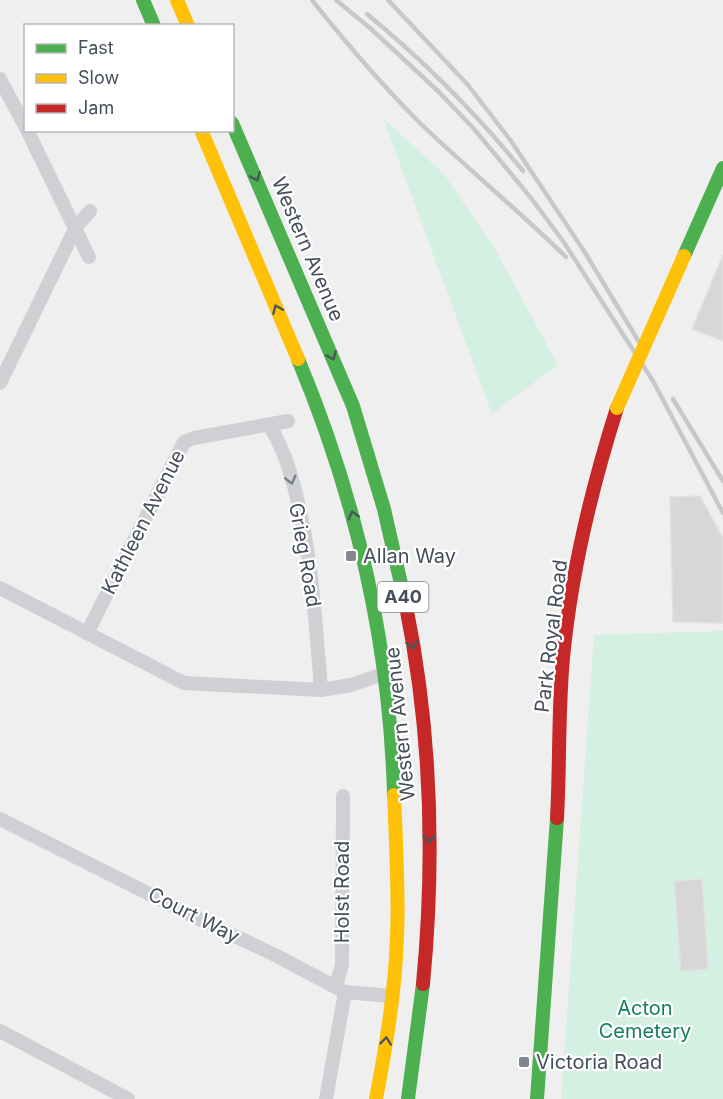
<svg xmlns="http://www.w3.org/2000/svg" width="723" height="1099" viewBox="0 0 723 1099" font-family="Inter,sans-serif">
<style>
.green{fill:#d3f0e3}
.building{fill:#d7d7d9;stroke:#e1e1e2;stroke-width:1.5}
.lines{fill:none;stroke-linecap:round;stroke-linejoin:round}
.street{stroke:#ced0d3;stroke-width:14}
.fast{stroke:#4caf50;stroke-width:14}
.slow{stroke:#ffc107;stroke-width:14}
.jam{stroke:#c62828;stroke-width:14}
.rail{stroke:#c7c8ca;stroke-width:4.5}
.slow-bridge{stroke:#ffc107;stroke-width:14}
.oneway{stroke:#47585b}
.oneway2{stroke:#767c86}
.poi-dot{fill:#82868f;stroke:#fff;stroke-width:2}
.labels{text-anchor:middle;stroke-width:4.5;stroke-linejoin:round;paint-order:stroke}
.shield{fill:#fff;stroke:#7e838d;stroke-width:1.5}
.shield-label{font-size:18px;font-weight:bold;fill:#464e5c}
.street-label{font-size:20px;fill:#464e5c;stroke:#fff}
.poi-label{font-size:20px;fill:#464e5c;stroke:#fff;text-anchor:start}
.park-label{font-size:20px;fill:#15805c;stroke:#fff}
</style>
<rect width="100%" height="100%" fill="#f0efef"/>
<g class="green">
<polygon points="383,118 444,174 496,251 558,365 492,414"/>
<polygon points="723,631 723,1099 561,1099 594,635"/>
</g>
<g class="building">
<polygon points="723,255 723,341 692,329"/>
<polygon points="700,496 723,538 723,623 673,622 670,497"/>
<polygon points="702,879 708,969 681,971 674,881"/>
</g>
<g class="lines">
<g class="street">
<polyline points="0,79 26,128"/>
<polyline points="27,130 89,257"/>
<polyline points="0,383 76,227 90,211"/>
<path d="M270,425C276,438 283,450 287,463C311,535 315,614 321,690"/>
<polyline points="0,588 184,683 321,690 351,685 386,673"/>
<polyline points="87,633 184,442 194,438 288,421"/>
<polyline points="0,819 211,925 273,954 345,992 391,996"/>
<polyline points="336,987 342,964 343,796"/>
<polyline points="0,1031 128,1099"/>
<polyline points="326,1099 345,992"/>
</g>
<g class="fast">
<polyline points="143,0 154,26"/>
<polyline points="232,123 353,406 384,509 406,606"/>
<polyline points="684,256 723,168"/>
<path d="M298,359C356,498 390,644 394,795"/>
<polyline points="408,1099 423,984"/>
<polyline points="537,1099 557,818"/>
</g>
<g class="slow">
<polyline points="177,0 188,26"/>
<polyline points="201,130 298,359"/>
<path d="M376,1099C386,1046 395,993 397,938C399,891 396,843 394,795"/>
</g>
<g class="jam">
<path d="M406,606C431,729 435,859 423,984"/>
<path d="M557,818C560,765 558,711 563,658C571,573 591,490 617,408"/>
</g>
<g class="rail">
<path d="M312,0C346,43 382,85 421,124C468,169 519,211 566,257"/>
<polyline points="336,0 370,28 439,92 475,130 531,198 563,241 653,381 723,513"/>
<polyline points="388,0 468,85 511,141 584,251 639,342"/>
<path d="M367,14C424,61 476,113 523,171"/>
<polyline points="673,399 723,481"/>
</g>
<polyline class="slow-bridge" points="617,408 684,256"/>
</g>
<defs><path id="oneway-chevron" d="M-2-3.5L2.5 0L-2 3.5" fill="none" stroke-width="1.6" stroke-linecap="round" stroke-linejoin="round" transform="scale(1.5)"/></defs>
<g class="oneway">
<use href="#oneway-chevron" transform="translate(256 177) rotate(66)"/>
<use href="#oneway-chevron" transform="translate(277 309) rotate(-113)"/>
<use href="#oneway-chevron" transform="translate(332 356) rotate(67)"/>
<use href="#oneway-chevron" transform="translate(353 515) rotate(-105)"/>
<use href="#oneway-chevron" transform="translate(412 645) rotate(80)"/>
<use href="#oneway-chevron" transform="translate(429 839) rotate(88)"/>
<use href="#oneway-chevron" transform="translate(386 1041) rotate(-84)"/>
</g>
<use class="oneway2" href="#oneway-chevron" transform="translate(291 480) rotate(76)"/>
<g class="poi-dot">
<rect x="345" y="550" width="12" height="12" rx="3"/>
<rect x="518" y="1056" width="12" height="12" rx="3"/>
</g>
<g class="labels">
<rect class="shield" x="377.5" y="582" width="51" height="30" rx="4.5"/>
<g class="shield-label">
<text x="403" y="603">A40</text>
</g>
<g class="street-label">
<text transform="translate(308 249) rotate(67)" y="7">Western Avenue</text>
<text transform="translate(143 522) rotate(-63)" y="7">Kathleen Avenue</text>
<text transform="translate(305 555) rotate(80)" y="7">Grieg Road</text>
<text transform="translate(551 636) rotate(-83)" y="7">Park Royal Road</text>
<text transform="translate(400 724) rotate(-96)" y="7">Western Avenue</text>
<text transform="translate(342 892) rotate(-90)" y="7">Holst Road</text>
<text transform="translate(194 915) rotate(27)" y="7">Court Way</text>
</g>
<g class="poi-label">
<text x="363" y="563">Allan Way</text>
<text x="536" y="1069">Victoria Road</text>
</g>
<g class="park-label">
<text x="645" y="1015">Acton<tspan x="645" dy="23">Cemetery</tspan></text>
</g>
</g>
<rect x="24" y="24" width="210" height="108" fill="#ffffff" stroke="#b5b8be" stroke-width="1.5"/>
<rect x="36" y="44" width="30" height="9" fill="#4caf50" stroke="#b5b8be" stroke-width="1.5"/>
<text x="78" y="54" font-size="18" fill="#464e5c">Fast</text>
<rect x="36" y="74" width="30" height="9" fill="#ffc107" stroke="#b5b8be" stroke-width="1.5"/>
<text x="78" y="84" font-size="18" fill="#464e5c">Slow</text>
<rect x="36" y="104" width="30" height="9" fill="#c62828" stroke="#b5b8be" stroke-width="1.5"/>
<text x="78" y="114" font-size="18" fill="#464e5c">Jam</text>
</svg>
